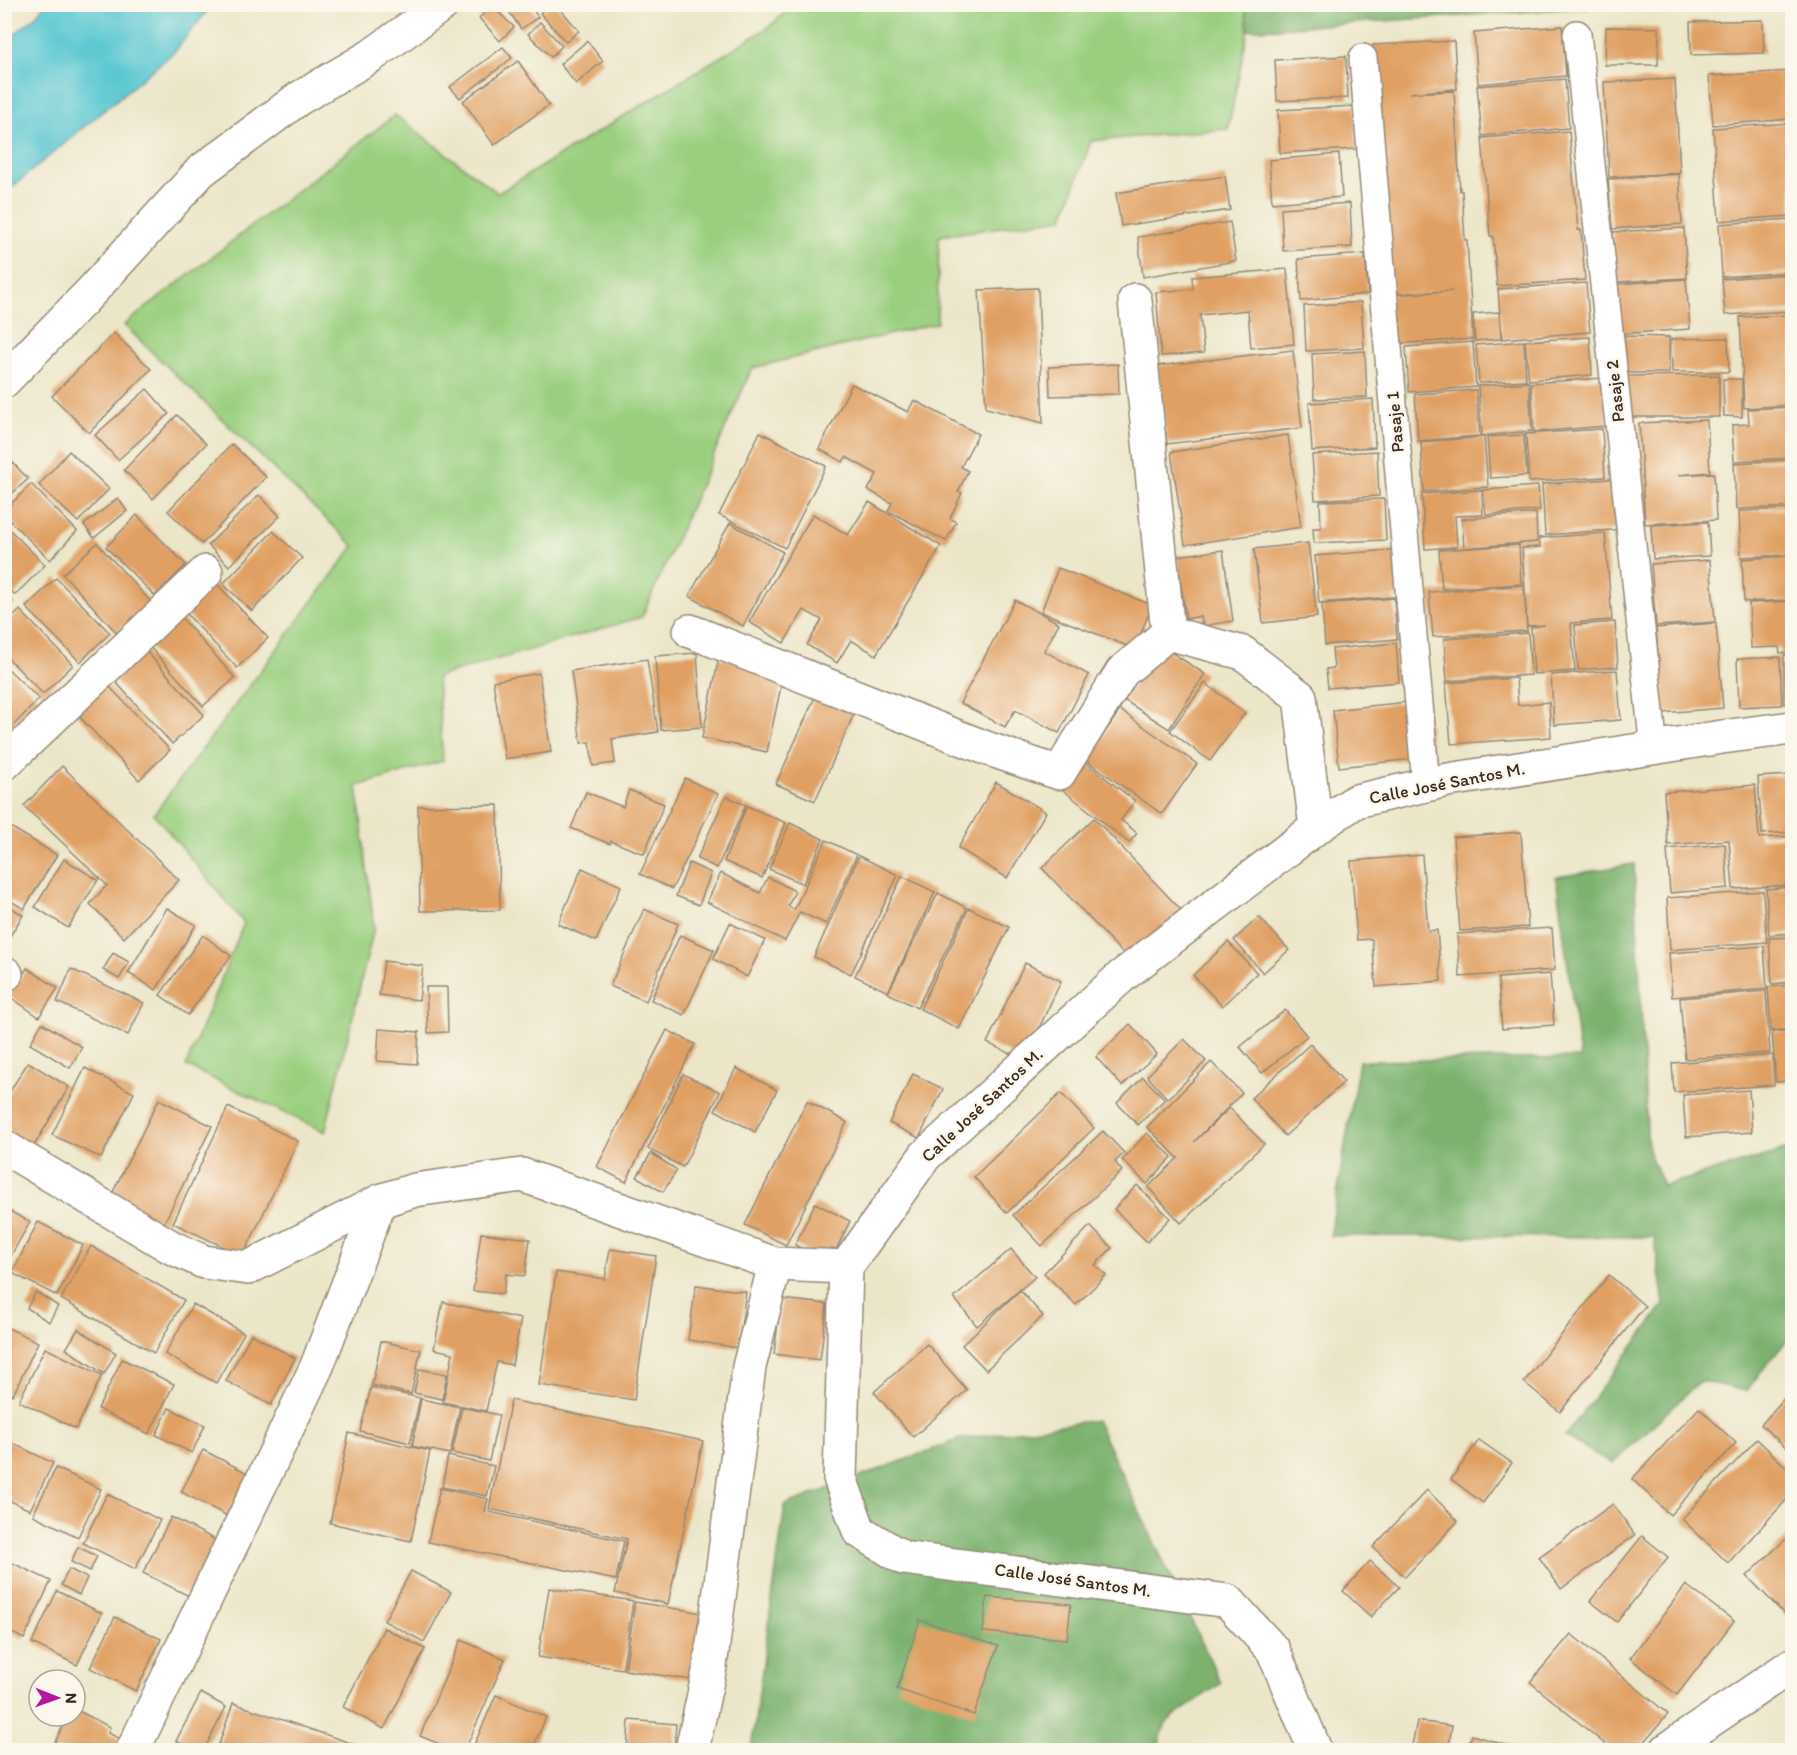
<svg xmlns="http://www.w3.org/2000/svg" width="1797" height="1755" viewBox="0 0 1797 1755" font-family="Itim,sans-serif">
<style>
.green{fill:#9acf7f;stroke:#6a7c4e;stroke-width:1.5}
.forest{fill:#7bb26e;stroke:#5b6e46;stroke-width:1.5}
.water{fill:#5ac7d2;stroke:#4a7878;stroke-width:1.5}
.building{fill:#e0a064}
.lines{fill:none;stroke-linecap:round;stroke-linejoin:round}
.lane-casing{stroke:#948874;stroke-width:30}
.street-casing{stroke:#948874;stroke-width:36}
.lane{stroke:#fff;stroke-width:27}
.street{stroke:#fff;stroke-width:33}
.labels{text-anchor:middle;stroke-width:5;stroke-linejoin:round;paint-order:stroke}
.street-label{font-size:18px;fill:#3b2a1e;stroke:#fbf7ec}
</style>
<rect width="100%" height="100%" fill="#fbf7ec"/>
<filter id="ink" filterUnits="userSpaceOnUse"><feTurbulence type="fractalNoise" baseFrequency=".0167" numOctaves="2"/><feDisplacementMap in="SourceGraphic" scale="12" xChannelSelector="R" yChannelSelector="G"/><feConvolveMatrix kernelMatrix="1 2 1 2 8 2 1 2 1" color-interpolation-filters="sRGB"/></filter>
<filter id="wash" filterUnits="userSpaceOnUse"><feTurbulence type="fractalNoise" baseFrequency=".008" numOctaves="4" result="noise"/><feDisplacementMap in="SourceGraphic" scale="24" xChannelSelector="R" yChannelSelector="G"/><feGaussianBlur stdDeviation="1.35" result="paint"/><feColorMatrix in="noise" values="0 0 0 0 0 0 0 0 0 0 0 0 0 0 0 0 0 1.4 0 .05"/><feComposite in="paint" operator="in"/></filter>
<g filter="url(#wash)">
<rect width="100%" height="100%" fill="#ece6c9"/>
<polygon class="green" points="793,5 1245,5 1248,30 1228,129 1091,141 1063,218 939,236 937,323 752,368 642,617 437,677 443,761 357,786 374,928 325,1132 186,1066 244,923 154,814 354,546 124,325 395,115 498,193 769,27"/>
<g class="forest">
<polygon points="1245,4 1624,4 1624,5 1248,30"/>
<polygon points="1634,864 1648,1150 1663,1186 1792,1148 1792,1334 1746,1391 1700,1381 1612,1464 1565,1436 1664,1305 1654,1237 1330,1236 1359,1061 1580,1058 1556,877"/>
<polygon points="1096,1420 1221,1683 1166,1722 1157,1750 751,1750 785,1505 960,1439"/>
</g>
<polygon class="water" points="44,5 212,5 175,51 5,193 5,42 35,17"/>
<g id="blocks">
<g class="building">
<polygon points="504,4 529,4 538,17 521,29"/>
<polygon points="549,4 556,4 579,31 566,42 540,13"/>
<polygon points="492,6 514,27 500,41 479,18"/>
<polygon points="1763,20 1764,53 1691,55 1690,22"/>
<polygon points="540,22 562,46 551,57 528,34"/>
<polygon points="1562,26 1566,76 1478,84 1474,33"/>
<polygon points="1606,27 1659,28 1658,65 1605,65"/>
<polygon points="587,41 603,61 576,84 560,64"/>
<polygon points="1454,41 1457,89 1409,93 1454,91 1460,191 1462,191 1465,240 1467,240 1473,339 1391,344 1388,295 1452,291 1389,294 1373,45"/>
<polygon points="503,47 512,58 460,98 450,87"/>
<polygon points="1346,56 1348,98 1277,101 1275,60"/>
<polygon points="518,61 549,105 494,145 463,101"/>
<polygon points="1790,71 1792,119 1713,125 1709,76"/>
<polygon points="1565,79 1569,128 1482,136 1477,86"/>
<polygon points="1675,79 1680,173 1609,177 1604,82"/>
<polygon points="1355,106 1357,149 1280,153 1278,110"/>
<polygon points="1792,123 1792,216 1719,221 1713,128"/>
<polygon points="1569,131 1578,230 1581,230 1585,280 1497,286 1493,236 1490,236 1482,138"/>
<polygon points="1339,154 1342,197 1272,203 1269,160"/>
<polygon points="1679,174 1682,224 1612,229 1608,179"/>
<polygon points="1225,176 1230,210 1121,226 1116,193"/>
<polygon points="1350,203 1352,247 1283,251 1281,208"/>
<polygon points="1792,219 1792,272 1722,277 1719,224"/>
<polygon points="1230,222 1236,261 1143,277 1138,237"/>
<polygon points="1684,228 1687,278 1616,282 1613,232"/>
<polygon points="1365,254 1368,294 1301,301 1298,259"/>
<polygon points="1287,269 1294,344 1251,348 1248,310 1200,315 1204,353 1161,356 1156,292 1193,289 1192,277"/>
<polygon points="1792,274 1792,311 1725,315 1722,279"/>
<polygon points="1686,279 1690,329 1619,334 1616,284"/>
<polygon points="1586,283 1590,332 1502,339 1498,289"/>
<polygon points="1038,288 1043,423 986,408 979,290"/>
<polygon points="1361,302 1364,348 1306,351 1304,306"/>
<polygon points="1499,312 1501,339 1475,341 1473,314"/>
<polygon points="1792,315 1792,405 1744,408 1740,317"/>
<polygon points="114,333 151,369 89,433 52,396"/>
<polygon points="1623,336 1669,337 1669,373 1623,373"/>
<polygon points="1590,337 1592,375 1529,380 1525,341"/>
<polygon points="1728,338 1729,372 1672,372 1671,339"/>
<polygon points="1524,341 1526,380 1479,383 1476,345"/>
<polygon points="1473,342 1476,387 1409,392 1406,347"/>
<polygon points="1293,350 1302,428 1167,444 1157,366"/>
<polygon points="1365,351 1367,397 1314,399 1312,354"/>
<polygon points="1118,364 1119,394 1050,396 1049,367"/>
<polygon points="1719,375 1719,417 1626,417 1625,376"/>
<polygon points="1604,378 1608,426 1534,432 1531,383"/>
<polygon points="1723,379 1742,379 1742,417 1724,416"/>
<polygon points="1529,382 1532,431 1482,436 1478,386"/>
<polygon points="852,384 908,412 914,400 978,434 961,467 968,471 958,492 962,493 950,518 956,522 946,541 888,511 892,503 868,490 877,474 846,457 843,462 819,449"/>
<polygon points="147,389 169,414 118,460 95,435"/>
<polygon points="1476,390 1480,436 1418,441 1415,394"/>
<polygon points="1373,399 1375,447 1312,451 1309,403"/>
<polygon points="1792,407 1792,458 1734,461 1732,425 1749,424 1748,409"/>
<polygon points="177,415 206,444 153,499 124,470"/>
<polygon points="1707,420 1710,472 1678,475 1714,473 1716,520 1645,524 1639,423"/>
<polygon points="1602,429 1605,477 1529,482 1526,434"/>
<polygon points="760,432 826,466 785,548 719,515"/>
<polygon points="1288,435 1301,527 1185,545 1171,452"/>
<polygon points="1524,435 1527,476 1490,478 1487,437"/>
<polygon points="1484,437 1488,487 1424,492 1421,442"/>
<polygon points="232,444 266,477 202,544 168,511"/>
<polygon points="69,451 109,489 78,522 39,485"/>
<polygon points="1377,451 1379,496 1315,500 1312,455"/>
<polygon points="4,453 28,479 4,501"/>
<polygon points="1792,460 1792,507 1736,509 1734,463"/>
<polygon points="1623,478 1626,529 1545,535 1542,484"/>
<polygon points="31,484 77,531 50,560 4,515 4,511"/>
<polygon points="1538,486 1540,510 1486,515 1484,490"/>
<polygon points="1482,490 1483,515 1455,516 1457,547 1425,549 1422,494"/>
<polygon points="259,495 280,516 229,566 208,545"/>
<polygon points="118,498 127,511 94,538 84,525"/>
<polygon points="1384,499 1386,540 1314,543 1313,528 1321,528 1320,501"/>
<polygon points="869,502 941,546 876,655 851,640 837,663 807,645 822,620 804,610 784,643 749,622 813,514 848,535"/>
<polygon points="1792,509 1792,555 1741,557 1739,511"/>
<polygon points="1536,513 1537,542 1464,548 1462,519"/>
<polygon points="137,515 186,565 155,596 106,547"/>
<polygon points="1708,522 1710,556 1653,559 1651,525"/>
<polygon points="730,523 783,552 743,626 689,596"/>
<polygon points="4,524 45,565 15,595 4,584"/>
<polygon points="273,531 302,558 252,611 223,584"/>
<polygon points="1605,533 1612,620 1571,623 1575,671 1534,674 1531,627 1545,625 1527,626 1522,548 1540,547 1539,538"/>
<polygon points="97,543 151,602 117,633 63,574"/>
<polygon points="1308,543 1317,617 1263,623 1254,549"/>
<polygon points="1519,545 1521,584 1442,589 1439,550"/>
<polygon points="1403,549 1407,596 1319,603 1315,556"/>
<polygon points="1223,550 1233,621 1203,626 1201,616 1186,619 1177,556"/>
<polygon points="1792,556 1792,600 1744,602 1742,559"/>
<polygon points="1710,560 1715,622 1656,626 1651,564"/>
<polygon points="1058,568 1152,605 1135,649 1041,612"/>
<polygon points="56,578 110,633 80,662 26,607"/>
<polygon points="216,583 268,638 237,668 185,612"/>
<polygon points="1524,585 1527,631 1433,637 1429,592"/>
<polygon points="4,593 13,602 4,611"/>
<polygon points="1394,598 1397,639 1325,645 1322,604"/>
<polygon points="1015,600 1059,623 1044,651 1089,675 1059,733 1015,710 1005,727 960,703"/>
<polygon points="1792,601 1792,653 1780,653 1779,647 1751,648 1749,603"/>
<polygon points="20,610 73,665 43,694 4,654 4,626"/>
<polygon points="180,616 235,678 203,706 148,645"/>
<polygon points="1615,622 1618,667 1578,670 1575,625"/>
<polygon points="1716,623 1723,708 1663,713 1656,628"/>
<polygon points="1528,633 1531,675 1447,681 1444,639"/>
<polygon points="1396,643 1399,682 1328,688 1326,669 1334,668 1332,649"/>
<polygon points="1160,645 1205,674 1169,729 1124,700"/>
<polygon points="146,651 204,715 172,744 114,680"/>
<polygon points="697,653 702,727 661,730 655,656"/>
<rect x="1784" y="655" width="8" height="49"/>
<polygon points="1780,657 1782,705 1739,707 1737,659"/>
<polygon points="719,658 784,672 767,752 702,738"/>
<polygon points="647,659 658,732 612,739 615,763 593,766 590,742 581,743 571,671"/>
<polygon points="4,665 39,699 6,733 4,731"/>
<polygon points="1617,670 1621,720 1554,725 1551,675"/>
<polygon points="539,673 551,752 505,759 493,681"/>
<polygon points="1516,678 1518,705 1549,702 1551,737 1451,744 1446,683"/>
<polygon points="106,683 170,750 139,780 75,712"/>
<polygon points="1205,683 1245,713 1210,761 1170,731"/>
<polygon points="820,686 859,703 815,801 776,784"/>
<polygon points="1426,700 1432,757 1339,767 1333,710"/>
<polygon points="1120,710 1197,764 1162,814 1086,760"/>
<polygon points="1085,762 1135,801 1121,820 1137,833 1129,843 1063,790"/>
<polygon points="62,766 179,880 124,938 90,904 107,885 24,806"/>
<polygon points="1792,775 1792,832 1762,834 1758,777"/>
<polygon points="685,778 718,794 672,889 640,874"/>
<polygon points="996,782 1046,812 1007,878 958,848"/>
<polygon points="1755,785 1759,838 1792,836 1792,885 1733,889 1729,840 1668,845 1664,792"/>
<polygon points="629,790 664,804 644,854 611,841 610,844 571,828 586,792 623,807"/>
<polygon points="726,796 746,805 717,868 697,859"/>
<polygon points="498,805 500,910 420,911 418,806"/>
<polygon points="747,806 786,823 762,878 724,861"/>
<polygon points="1094,818 1182,911 1130,961 1042,868"/>
<polygon points="4,823 57,855 24,909 4,897"/>
<polygon points="790,823 823,839 803,884 769,869"/>
<polygon points="1521,832 1528,927 1460,931 1453,837"/>
<polygon points="826,840 857,855 826,924 800,912 785,941 707,902 721,873 760,893 768,877 795,891 788,906 794,910"/>
<polygon points="1725,844 1728,888 1670,893 1667,849"/>
<polygon points="1422,855 1428,931 1437,930 1441,981 1376,987 1372,939 1357,940 1351,861"/>
<polygon points="859,856 898,875 851,974 814,957"/>
<polygon points="64,859 98,880 68,928 35,907"/>
<polygon points="689,863 711,873 699,905 676,896"/>
<polygon points="582,868 621,886 596,941 558,924"/>
<polygon points="902,876 935,892 888,992 855,976"/>
<polygon points="1792,887 1792,933 1769,935 1766,889"/>
<polygon points="1763,891 1767,942 1670,950 1667,898"/>
<polygon points="938,893 967,908 917,1008 888,993"/>
<polygon points="4,903 23,915 4,946"/>
<polygon points="167,908 196,925 156,990 128,973"/>
<polygon points="969,908 1009,927 959,1029 920,1009"/>
<polygon points="644,909 678,924 646,1001 610,986"/>
<polygon points="1259,917 1289,950 1263,973 1234,940"/>
<polygon points="730,923 765,940 747,977 713,959"/>
<polygon points="1552,928 1555,970 1460,977 1457,934"/>
<polygon points="203,935 231,956 188,1015 160,995"/>
<polygon points="680,935 714,950 684,1015 651,1000"/>
<polygon points="1792,937 1792,982 1772,984 1769,938"/>
<polygon points="1228,942 1257,973 1222,1006 1193,975"/>
<polygon points="1764,946 1767,989 1672,997 1669,953"/>
<polygon points="113,953 129,962 119,979 103,970"/>
<polygon points="384,961 423,966 419,1000 379,995"/>
<polygon points="1025,963 1061,981 1024,1060 987,1043"/>
<polygon points="27,968 58,988 39,1017 9,996"/>
<polygon points="71,969 144,1003 128,1035 57,1002"/>
<polygon points="1550,974 1554,1025 1502,1029 1498,978"/>
<polygon points="1792,985 1792,1029 1771,1031 1768,987"/>
<polygon points="426,987 447,987 448,1032 428,1033"/>
<polygon points="1766,991 1770,1053 1685,1059 1680,998"/>
<polygon points="1285,1010 1307,1036 1262,1073 1240,1047"/>
<polygon points="42,1023 82,1047 70,1068 30,1044"/>
<polygon points="1130,1024 1157,1054 1122,1086 1096,1057"/>
<polygon points="379,1029 419,1032 417,1064 377,1061"/>
<polygon points="667,1030 695,1044 626,1182 597,1167"/>
<polygon points="1792,1030 1792,1081 1776,1082 1772,1032"/>
<polygon points="1184,1039 1206,1061 1168,1099 1147,1076"/>
<polygon points="1310,1044 1344,1082 1285,1136 1251,1098"/>
<polygon points="1773,1055 1774,1085 1674,1092 1672,1063"/>
<polygon points="28,1062 69,1087 31,1151 4,1135 4,1101"/>
<polygon points="1211,1062 1242,1093 1194,1142 1230,1108 1264,1144 1181,1223 1148,1187 1178,1158 1147,1127"/>
<polygon points="85,1068 134,1093 101,1158 52,1135"/>
<polygon points="736,1068 777,1090 755,1132 715,1110"/>
<polygon points="683,1074 720,1092 683,1167 648,1149"/>
<polygon points="913,1074 943,1089 919,1138 889,1123"/>
<polygon points="1143,1077 1165,1099 1138,1125 1117,1103"/>
<polygon points="1749,1090 1752,1132 1686,1137 1683,1095"/>
<polygon points="1061,1093 1094,1128 1007,1213 974,1177"/>
<polygon points="159,1099 212,1126 164,1223 111,1196"/>
<polygon points="807,1101 847,1122 786,1245 745,1225"/>
<polygon points="228,1107 298,1141 243,1256 173,1223"/>
<polygon points="1103,1131 1124,1153 1115,1162 1122,1171 1042,1246 1013,1215"/>
<polygon points="1147,1133 1172,1157 1147,1184 1122,1160"/>
<polygon points="651,1153 677,1170 663,1192 637,1177"/>
<polygon points="1137,1185 1170,1218 1147,1242 1114,1209"/>
<polygon points="815,1203 850,1221 830,1262 795,1245"/>
<polygon points="4,1208 30,1222 4,1268"/>
<polygon points="38,1222 83,1245 57,1296 12,1273"/>
<polygon points="1090,1226 1112,1248 1095,1265 1106,1275 1076,1305 1044,1273"/>
<polygon points="481,1233 530,1239 525,1276 506,1274 503,1294 473,1291"/>
<polygon points="91,1246 184,1300 154,1353 61,1299"/>
<polygon points="610,1249 656,1256 634,1400 539,1385 556,1272 605,1279"/>
<polygon points="1011,1249 1035,1277 977,1326 954,1298"/>
<polygon points="1609,1275 1645,1306 1560,1412 1524,1382"/>
<polygon points="696,1285 746,1292 738,1348 688,1340"/>
<polygon points="1020,1290 1043,1316 986,1370 962,1345"/>
<polygon points="36,1292 58,1306 49,1322 27,1308"/>
<polygon points="781,1299 827,1304 820,1360 774,1354"/>
<polygon points="443,1302 521,1319 512,1365 497,1362 486,1411 443,1402 453,1353 434,1349"/>
<polygon points="193,1304 244,1333 216,1383 165,1354"/>
<polygon points="4,1326 38,1342 13,1395 4,1391"/>
<polygon points="78,1329 116,1353 104,1374 66,1349"/>
<polygon points="251,1334 295,1358 271,1405 226,1381"/>
<polygon points="381,1341 421,1350 411,1394 372,1385"/>
<polygon points="927,1344 967,1390 913,1437 874,1392"/>
<polygon points="45,1348 102,1375 76,1429 19,1401"/>
<polygon points="122,1359 174,1384 149,1434 98,1409"/>
<polygon points="419,1369 447,1374 442,1399 414,1393"/>
<polygon points="371,1387 420,1398 410,1443 360,1431"/>
<polygon points="1792,1389 1792,1444 1788,1449 1761,1425"/>
<polygon points="421,1399 460,1407 450,1454 412,1446"/>
<polygon points="511,1400 703,1441 668,1604 615,1593 627,1539 489,1509"/>
<polygon points="462,1407 499,1415 489,1461 452,1453"/>
<polygon points="169,1408 205,1425 192,1453 156,1435"/>
<polygon points="1699,1408 1736,1443 1670,1515 1632,1479"/>
<polygon points="349,1433 430,1451 411,1541 330,1523"/>
<polygon points="4,1439 53,1463 30,1510 4,1498"/>
<polygon points="1757,1439 1792,1473 1792,1494 1728,1563 1682,1519"/>
<polygon points="1479,1440 1512,1463 1483,1503 1451,1479"/>
<polygon points="203,1450 259,1479 237,1521 181,1492"/>
<polygon points="448,1456 494,1466 487,1496 442,1487"/>
<polygon points="56,1468 101,1489 78,1537 33,1515"/>
<polygon points="440,1488 488,1499 485,1511 624,1541 616,1580 428,1542"/>
<polygon points="1427,1490 1458,1521 1405,1577 1373,1547"/>
<polygon points="107,1494 160,1520 135,1569 83,1543"/>
<polygon points="1613,1504 1635,1535 1561,1589 1539,1557"/>
<polygon points="171,1517 218,1541 191,1597 143,1573"/>
<polygon points="1791,1534 1792,1535 1792,1622 1747,1576"/>
<polygon points="1642,1536 1668,1557 1617,1622 1590,1601"/>
<polygon points="78,1547 97,1556 90,1571 71,1562"/>
<polygon points="4,1559 51,1581 24,1639 4,1629"/>
<polygon points="1370,1561 1399,1587 1371,1617 1343,1591"/>
<polygon points="69,1569 87,1578 79,1595 61,1585"/>
<polygon points="411,1571 451,1592 424,1642 384,1621"/>
<polygon points="1686,1585 1734,1621 1677,1695 1630,1658"/>
<polygon points="549,1588 633,1601 623,1669 538,1657"/>
<polygon points="57,1591 102,1613 77,1665 32,1643"/>
<polygon points="987,1597 1071,1604 1067,1639 983,1632"/>
<polygon points="635,1602 709,1614 699,1681 625,1670"/>
<polygon points="115,1617 161,1639 136,1691 90,1668"/>
<polygon points="920,1620 998,1646 974,1715 897,1689"/>
<polygon points="384,1628 425,1649 384,1729 343,1707"/>
<polygon points="1571,1634 1668,1714 1638,1750 1612,1750 1530,1682"/>
<polygon points="461,1640 505,1659 465,1750 454,1750 420,1736"/>
<polygon points="201,1693 226,1707 204,1750 193,1750 176,1741"/>
<polygon points="496,1695 546,1717 532,1750 472,1750"/>
<polygon points="233,1703 371,1750 217,1750"/>
<polygon points="75,1709 110,1727 108,1733 129,1743 126,1750 51,1750 68,1716 75,1716"/>
<polygon points="629,1720 676,1724 674,1750 627,1750"/>
<polygon points="1417,1721 1452,1726 1448,1750 1411,1750"/>
<polygon points="1472,1735 1523,1750 1467,1750"/>
</g>
</g>
</g>
<g filter="url(#ink)">
<use href="#blocks" fill-opacity="0" stroke="#948874" stroke-width="1.5"/>
<g class="lines">
<defs>
<g id="lane">
<polyline points="1577,34 1654,749"/>
<polyline points="1363,58 1426,785"/>
</g>
<g id="street">
<polyline points="1135,300 1168,633"/>
<polyline points="4,381 88,295 201,171 298,99 371,56 443,4"/>
<polyline points="690,631 986,748 1059,773 1122,672 1168,633"/>
<polyline points="1168,633 1243,653 1300,697 1316,828"/>
<polyline points="4,764 206,572"/>
<polyline points="4,973 6,974"/>
<polyline points="4,1147 171,1247 204,1262 248,1268 380,1201 415,1190 522,1175 775,1264 846,1267"/>
<polyline points="133,1750 317,1366 380,1201"/>
<polyline points="692,1750 710,1667 749,1367 775,1264"/>
<polyline points="1315,1750 1273,1650 1228,1601 903,1558 859,1531 840,1478 846,1267 925,1156 1122,976 1316,828 1356,801 1448,780 1722,737 1792,728"/>
<polyline points="1667,1750 1792,1665"/>
</g>
</defs>
<use href="#lane" class="lane-casing"/>
<use href="#street" class="street-casing"/>
<use href="#lane" class="lane"/>
<use href="#street" class="street"/>
</g>
</g>
<g class="labels">
<g class="street-label">
<text transform="translate(1615 391) rotate(-96)" y="6">Pasaje 2</text>
<text transform="translate(1395 422) rotate(-95)" y="6">Pasaje 1</text>
<text transform="translate(1447 783) rotate(-11)" y="6">Calle José Santos M.</text>
<text transform="translate(982 1105) rotate(-43)" y="6">Calle José Santos M.</text>
<text transform="translate(1073 1580) rotate(8)" y="6">Calle José Santos M.</text>
</g>
</g>
<rect width="1797" height="1755" fill="none" stroke="#fbf7ec" stroke-width="24"/>
<g transform="translate(57 1698) rotate(91)"><circle r="28" fill="#fbf7ec" stroke="#aea59a" stroke-width="1.5"/>
<path d="M0-4.5L10 22L0 15L-10 22Z" fill="#b5179e"/>
<text y="-9" font-size="16" font-weight="bold" text-anchor="middle" fill="#3b2a1e">N</text>
</g>
</svg>
